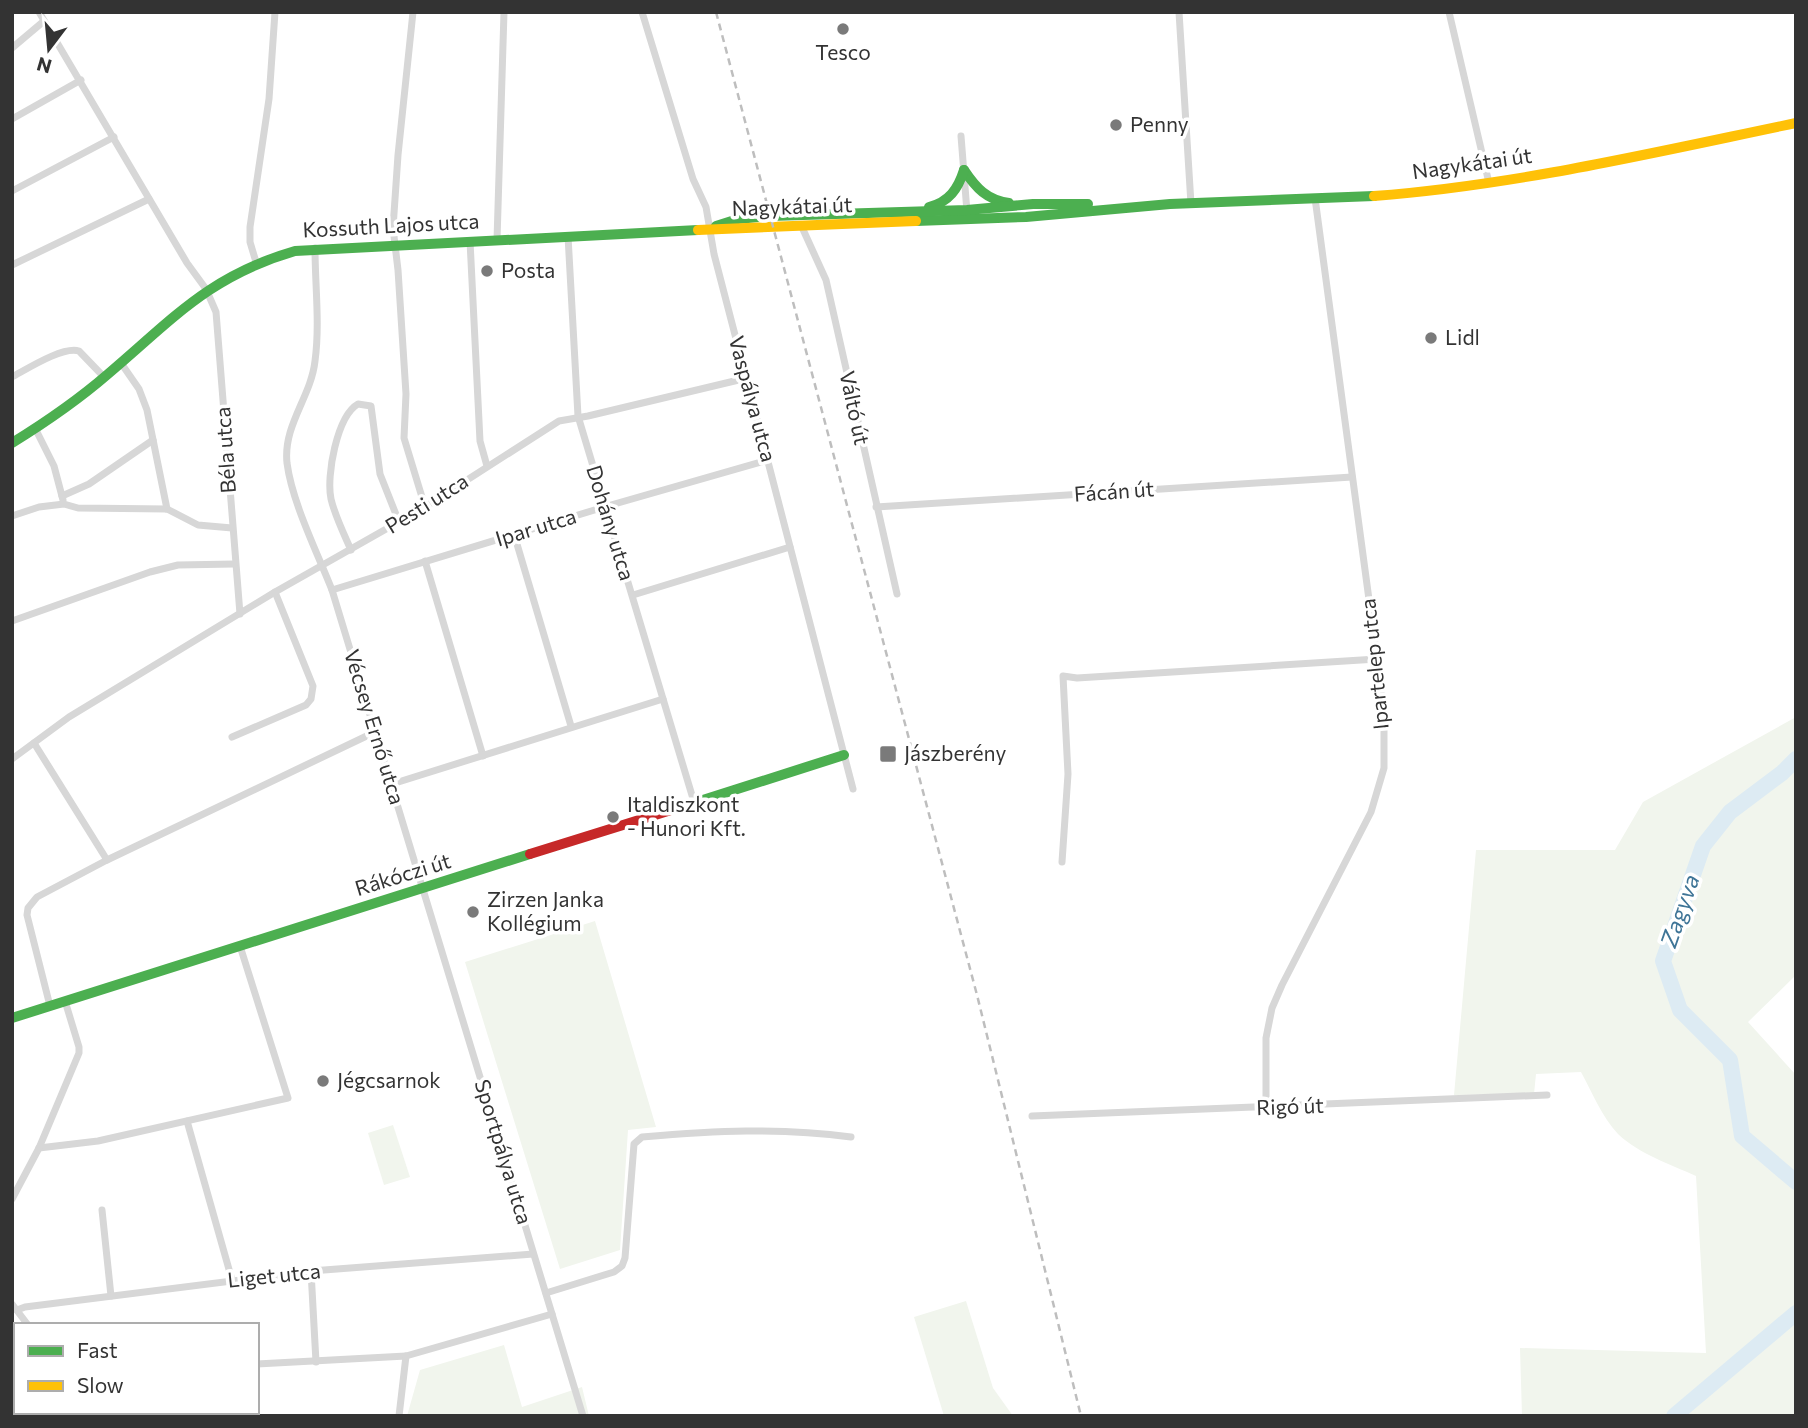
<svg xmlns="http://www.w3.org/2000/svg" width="1808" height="1428" viewBox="0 0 1808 1428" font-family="Commissioner,sans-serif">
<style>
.green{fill:#f1f5ed}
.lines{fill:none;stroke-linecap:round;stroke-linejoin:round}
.river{stroke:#ddebf3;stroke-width:16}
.street{stroke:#d7d7d7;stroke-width:7}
.fast{stroke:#4caf50;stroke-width:10}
.slow{stroke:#ffc107;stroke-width:10}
.jam{stroke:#c62828;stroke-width:10}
.rail{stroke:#bebebe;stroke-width:2.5;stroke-dasharray:7 5;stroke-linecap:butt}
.poi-dot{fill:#7a7a7a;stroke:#fff;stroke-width:2.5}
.labels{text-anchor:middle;stroke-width:7;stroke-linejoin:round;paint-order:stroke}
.poi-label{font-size:21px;fill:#333;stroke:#fff;text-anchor:start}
.street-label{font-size:21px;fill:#333;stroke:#fff}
.water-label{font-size:23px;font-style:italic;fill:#3f7597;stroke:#fff}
</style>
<rect width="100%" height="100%" fill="#fff"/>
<g class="green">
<path d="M1796,717V975L1748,1022L1796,1075V1416H1522L1520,1348L1706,1353L1696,1176C1670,1164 1639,1154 1618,1134C1602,1117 1592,1092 1581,1072L1536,1074L1534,1094L1454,1095L1476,850H1615L1643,802Z"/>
<polygon points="595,921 656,1127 628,1130 620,1250 560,1269 465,962"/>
<polygon points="393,1125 410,1177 384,1185 368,1133"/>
<polygon points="966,1301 993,1388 1013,1416 944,1416 914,1317"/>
<polygon points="504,1345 522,1407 582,1387 589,1416 407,1416 420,1370"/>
</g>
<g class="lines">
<g class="river">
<polyline points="1796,759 1782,773 1730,812 1703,846 1663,961 1680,1010 1730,1060 1742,1136 1796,1182"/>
<polyline points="1674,1416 1796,1313"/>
</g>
<g class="street">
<polyline points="39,12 187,263 206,289 216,312 240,614"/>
<polyline points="413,12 398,155 393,228 398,270 406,394 404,438 425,507"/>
<polyline points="642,12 693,179 706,207 714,254 853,789"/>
<polyline points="1179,12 1191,204"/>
<polyline points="1449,12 1489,183"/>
<polyline points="12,48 44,21"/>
<polyline points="12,119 81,80"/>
<polyline points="961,136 967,212"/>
<polyline points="12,191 114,137"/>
<polyline points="801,225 826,280 897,594"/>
<polyline points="568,236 578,416 694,802"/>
<polyline points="497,240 504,12"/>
<polyline points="470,241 480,441 487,466"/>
<path d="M315,248C315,285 320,324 315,361C311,397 283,425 287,463C292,502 317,552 332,590L583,1416"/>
<polyline points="256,262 250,242 250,227 269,99 275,12"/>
<polyline points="12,265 149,199"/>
<polyline points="121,363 139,389 147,410 167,509"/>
<path d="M12,377C27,369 63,346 79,351L104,377"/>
<polyline points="35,428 54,466 63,500"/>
<polyline points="62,496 89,484 153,440"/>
<polyline points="876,507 1352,477"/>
<polyline points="12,516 39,507 64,504 78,508 167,509 198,525 232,528"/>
<polyline points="514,534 571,726"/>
<path d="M351,550C344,534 335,516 331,499C326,476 337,416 358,404L371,406L380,474L399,522"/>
<polyline points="425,561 483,756"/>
<polyline points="332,590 611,505 768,460"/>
<polyline points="633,595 790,547"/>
<polyline points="12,621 150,572 178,565 234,564"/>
<polyline points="232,737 306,705 311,699 313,686 275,592"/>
<polyline points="34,743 107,860"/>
<polyline points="12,759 69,717 275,592 425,507 559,421 588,416 747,378"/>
<polyline points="392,784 663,699"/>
<polyline points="1062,862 1068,774 1063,676 1077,678 1377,659"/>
<polyline points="50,1006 27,915 28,908 37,897 107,860 375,732"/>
<polyline points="1266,1108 1266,1038 1272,1008 1282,985 1371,812 1384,768 1384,718 1377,659 1315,198"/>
<polyline points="1032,1116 1547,1095"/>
<polyline points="187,1121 232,1280"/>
<polyline points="39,1148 98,1141 288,1098 240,946"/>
<polyline points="12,1199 39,1148 79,1053 79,1047 65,1001"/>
<polyline points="102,1210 111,1296"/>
<polyline points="311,1271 316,1362"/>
<path d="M546,1293L614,1272L622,1266L625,1258L634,1144L642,1137C713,1131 779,1127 851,1137"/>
<polyline points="12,1304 28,1325"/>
<polyline points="17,1310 25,1307 311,1271 533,1254"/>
<polyline points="257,1364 406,1356 552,1314"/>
<polyline points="12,1368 16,1370"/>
<polyline points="183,1416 184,1412"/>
<polyline points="399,1416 406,1356"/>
</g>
<g class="fast">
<path d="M964,170C976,188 987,200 1009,203"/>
<path d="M929,207C949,202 958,189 964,170"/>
<polyline points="916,221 1026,217 1170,204 1374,196"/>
<polyline points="716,226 738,219 770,216 967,210 1033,204 1088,204"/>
<path d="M12,443C46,422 78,400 108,374C173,319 209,276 295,251L698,230"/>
<polyline points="684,806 844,755"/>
<polyline points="12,1018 530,854"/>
</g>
<g class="slow">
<path d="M1374,196C1517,185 1656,152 1796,123"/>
<polyline points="698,230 916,221"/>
</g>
<polyline class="jam" points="530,854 684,806"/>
<polyline class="rail" points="716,12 977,995 1081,1416"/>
</g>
<g class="poi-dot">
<circle cx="843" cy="29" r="7"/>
<circle cx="1116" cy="125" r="7"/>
<circle cx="487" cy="271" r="7"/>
<circle cx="1431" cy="338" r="7"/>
<rect x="879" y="745" width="18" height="18" rx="3.5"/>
<circle cx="613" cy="817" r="7"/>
<circle cx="473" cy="912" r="7"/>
<circle cx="323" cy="1081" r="7"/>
</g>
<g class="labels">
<g class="poi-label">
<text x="843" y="60" text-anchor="middle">Tesco</text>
<text x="1130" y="132">Penny</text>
<text x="501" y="278">Posta</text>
<text x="1445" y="345">Lidl</text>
<text x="904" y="761">Jászberény</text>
<text x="627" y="812">Italdiszkont<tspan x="627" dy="24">- Hunori Kft.</tspan></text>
<text x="487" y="907">Zirzen Janka<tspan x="487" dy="24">Kollégium</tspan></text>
<text x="337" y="1088">Jégcsarnok</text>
</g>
<g class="street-label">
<text transform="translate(1472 164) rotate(-8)" y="7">Nagykátai út</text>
<text transform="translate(792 207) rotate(-2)" y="7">Nagykátai út</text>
<text transform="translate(391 226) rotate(-3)" y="7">Kossuth Lajos utca</text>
<text transform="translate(752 399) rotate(75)" y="7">Vaspálya utca</text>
<text transform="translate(854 408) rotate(78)" y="7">Váltó út</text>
<text transform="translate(226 450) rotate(-94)" y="7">Béla utca</text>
<text transform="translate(1114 492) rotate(-4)" y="7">Fácán út</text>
<text transform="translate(427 504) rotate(-32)" y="7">Pesti utca</text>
<text transform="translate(610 523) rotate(73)" y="7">Dohány utca</text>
<text transform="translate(536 528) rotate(-17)" y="7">Ipar utca</text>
<text transform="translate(1375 664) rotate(-96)" y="7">Ipartelep utca</text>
<text transform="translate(374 727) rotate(73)" y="7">Vécsey Ernő utca</text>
<text transform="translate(403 875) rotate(-17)" y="7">Rákóczi út</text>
<text transform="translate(1290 1107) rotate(-2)" y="7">Rigó út</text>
<text transform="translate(503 1152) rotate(73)" y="7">Sportpálya utca</text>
<text transform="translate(274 1276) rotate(-6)" y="7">Liget utca</text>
</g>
<g class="water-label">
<text transform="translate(1680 911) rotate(-71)" y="8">Zagyva</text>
</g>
</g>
<rect width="1808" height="1428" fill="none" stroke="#333333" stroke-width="28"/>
<rect x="14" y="1323" width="245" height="91" fill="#ffffff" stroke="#adadad" stroke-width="2"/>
<rect x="28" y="1346" width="35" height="10" fill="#4caf50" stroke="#adadad" stroke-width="2"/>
<text x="77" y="1358" font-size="21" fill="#333333">Fast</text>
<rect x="28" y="1381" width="35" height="10" fill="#ffc107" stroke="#adadad" stroke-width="2"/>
<text x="77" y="1393" font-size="21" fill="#333333">Slow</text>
<g transform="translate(49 49) rotate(196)" stroke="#ffffff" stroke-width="5" paint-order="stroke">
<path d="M0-5L12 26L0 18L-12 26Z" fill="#333333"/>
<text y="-10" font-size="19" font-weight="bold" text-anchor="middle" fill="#333333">N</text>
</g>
</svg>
